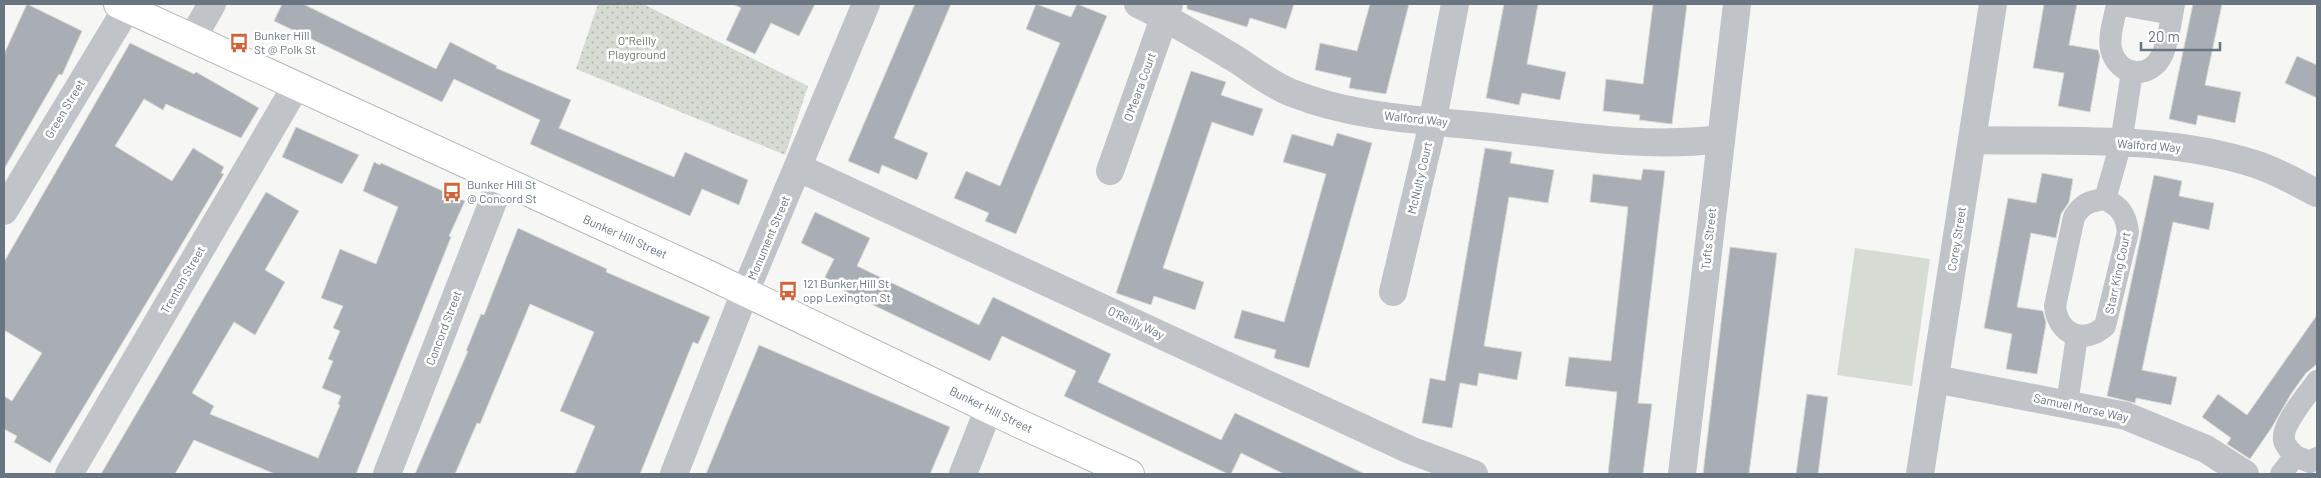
<svg xmlns="http://www.w3.org/2000/svg" width="2321" height="478" viewBox="0 0 2321 478" font-family="Barlow,sans-serif">
<style>
.grass{fill:#d6dbd3}
.park{fill:url(#park-dots)}
.building{fill:#a8aeb3;stroke:#d8d8d6}
.lines{fill:none;stroke-linecap:round;stroke-linejoin:round}
.secondary-casing{stroke:#b3b7bb;stroke-width:30}
.pedestrian{stroke:#c0c3c7;stroke-width:22}
.minor{stroke:#c0c3c7;stroke-width:28}
.secondary{stroke:#fff;stroke-width:28}
.labels{text-anchor:middle;stroke-width:5;stroke-linejoin:round;paint-order:stroke}
.poi-label{font-size:12px;fill:#697581;stroke:#fff;text-anchor:start}
.park-label{font-size:12px;fill:#6a7967;stroke:#fff}
.street-label{font-size:12px;fill:#697581;stroke:#fff}
</style>
<defs>
<pattern id="park-dots" width="8" height="8" patternUnits="userSpaceOnUse" patternTransform="scale(1.25)"><rect width="8" height="8" fill="#d6dbd3"/><path d="M2 2h.1M6 6h.1" fill="none" stroke="#b2b6b1" stroke-width="1.8" stroke-linecap="round"/></pattern>
</defs>
<rect width="100%" height="100%" fill="#f6f6f4"/>
<polygon class="grass" points="1855,248 1930,259 1912,386 1837,375"/>
<polygon class="park" points="598,4 643,4 808,86 785,155 576,69"/>
<g class="building">
<polygon points="27,4 82,31 62,75 59,74 4,169 4,54"/>
<polygon points="282,4 303,4 436,69 450,42 497,66 496,68 571,100 559,128 674,177 685,152 748,180 739,205 702,189 690,216 530,144 540,120 454,79 442,102 274,21"/>
<polygon points="733,4 815,4 799,36 771,23 755,54 726,40 741,8"/>
<polygon points="915,4 951,4 894,138 928,153 917,180 882,165 879,174 848,161"/>
<polygon points="1036,4 1071,17 1077,4 1107,16 1016,234 985,221 989,213 954,198 966,171 1000,186 1060,43 1026,29"/>
<polygon points="1187,4 1294,4 1286,29 1250,18 1247,27 1187,9"/>
<polygon points="1370,4 1409,4 1386,94 1349,88 1351,78 1315,70 1320,43 1357,51"/>
<polygon points="1504,4 1538,4 1527,64 1566,72 1560,100 1522,93 1519,105 1486,98"/>
<polygon points="1653,4 1687,4 1672,124 1639,120 1640,115 1603,111 1606,79 1643,84"/>
<polygon points="2044,4 2077,4 2069,45 2098,50 2100,56 2090,112 2058,106 2064,73 2033,68"/>
<polygon points="2193,4 2222,4 2205,85 2241,92 2235,123 2198,115 2196,125 2169,119"/>
<polygon points="130,43 194,74 196,72 259,108 241,138 166,104 163,110 144,99 115,146 172,181 193,148 224,167 221,173 224,174 50,463 14,442 17,436 4,429 4,396 12,401 42,353 4,330 4,262"/>
<polygon points="2297,56 2317,65 2317,98 2285,83"/>
<polygon points="1191,71 1226,82 1221,95 1263,109 1253,136 1212,122 1163,268 1204,282 1195,310 1154,296 1151,305 1116,293"/>
<polygon points="296,127 359,155 342,184 282,157"/>
<polygon points="1337,133 1372,143 1309,368 1274,358 1276,350 1234,338 1242,310 1284,322 1326,174 1283,162 1292,134 1333,146"/>
<polygon points="1485,148 1512,152 1510,163 1554,170 1548,203 1509,197 1484,346 1522,352 1517,380 1479,373 1477,386 1460,383 1452,428 1422,423 1430,378 1445,381"/>
<polygon points="374,162 380,165 381,163 465,201 449,236 451,237 356,474 275,474 194,440 175,474 101,474 266,192 299,211 265,270 285,282 255,335 234,322 192,393 214,406 210,414 318,458 340,405 338,404 341,396 322,388 333,361 328,359 340,331 333,328 343,306 321,298 340,249 376,264 398,207 363,191"/>
<polygon points="1643,169 1665,171 1638,403 1652,404 1643,474 1608,474 1617,392 1565,386 1569,357 1611,361 1628,207 1590,202 1593,174 1641,180"/>
<polygon points="2042,173 2073,179 2069,202 2061,214 2056,238 2031,233 2017,307 2043,311 2046,323 2037,374 2006,369 2012,334 1984,328 2008,198 2036,203"/>
<polygon points="2154,175 2182,181 2179,196 2214,203 2209,230 2173,222 2142,370 2177,377 2171,405 2136,398 2135,403 2107,396"/>
<polygon points="815,212 870,238 857,266 979,325 993,297 1111,354 1098,382 1221,440 1235,413 1365,474 1284,474 1241,453 1231,474 1228,474 1064,396 1076,371 1045,356 1002,336 990,361 823,281 834,259 801,243"/>
<polygon points="518,228 607,269 606,272 710,317 698,344 693,342 640,474 575,474 595,426 560,411 594,332 530,304 480,424 477,423 455,474 415,474 468,351 466,351 481,314 484,315"/>
<polygon points="1730,247 1777,253 1749,474 1703,474"/>
<polygon points="2317,315 2317,364 2306,373 2291,394 2272,427 2250,459 2227,444 2231,438 2202,417 2218,394 2247,415"/>
<polygon points="759,345 950,427 930,474 706,474"/>
<polygon points="1807,394 1828,397 1818,474 1796,474"/>
</g>
<g class="lines">
<defs>
<polyline id="secondary" points="118,4 705,273 1018,423 1130,474"/>
</defs>
<use href="#secondary" class="secondary-casing"/>
<g class="pedestrian">
<path d="M2117,4C2115,17 2108,36 2111,49C2118,78 2152,80 2163,53C2169,38 2171,20 2174,4"/>
<polyline points="2117,4 2172,14"/>
<path d="M2105,199C2120,207 2126,214 2128,232L2105,326C2084,345 2058,335 2055,306L2074,217C2082,204 2089,201 2105,199L2121,143L2132,72"/>
<polyline points="2067,404 2077,336"/>
<path d="M2295,456C2291,451 2285,447 2284,440C2281,425 2308,394 2317,381"/>
<polyline points="2281,474 2295,456 2310,462 2317,458"/>
</g>
<g class="minor">
<path d="M1138,4C1171,20 1202,39 1234,58C1253,70 1271,85 1292,93C1354,118 1424,120 1490,127C1566,135 1644,149 1720,139"/>
<polyline points="193,37 212,4"/>
<path d="M1973,140C2066,142 2165,135 2255,164C2277,171 2297,183 2317,193"/>
<polyline points="799,168 1410,450 1474,474"/>
<polyline points="1110,171 1169,4"/>
<polyline points="4,211 127,8"/>
<polyline points="1393,292 1429,140 1455,4"/>
<polyline points="1935,379 2126,416 2206,449 2245,474"/>
<polyline points="69,474 296,86"/>
<polyline points="387,474 501,181"/>
<polyline points="674,474 745,292 866,4"/>
<polyline points="963,474 989,408"/>
<polyline points="1682,474 1737,4"/>
<polyline points="1920,474 1993,4"/>
</g>
<use href="#secondary" class="secondary"/>
</g>
<defs>
<symbol id="bus-bare" viewBox="-9 -9 18 18"><path d="M-5-6H5V4H4V6H2V4H-2V6H-4V4H-5ZM-3.5-4V0h7V-4ZM-3.5 1.2v1.5H-2V1.2ZM2 1.2v1.5H3.5V1.2Z" fill="#d0633a" stroke="#fff" stroke-width="2.5" paint-order="stroke"/></symbol>
</defs>
<g fill-rule="evenodd">
<use href="#bus-bare" x="225" y="29" width="28" height="28"/>
<use href="#bus-bare" x="438" y="178" width="28" height="28"/>
<use href="#bus-bare" x="774" y="277" width="28" height="28"/>
</g>
<g class="labels">
<g class="poi-label">
<text x="254" y="40">Bunker Hill<tspan x="254" dy="14">St @ Polk St</tspan></text>
<text x="467" y="189">Bunker Hill St<tspan x="467" dy="14">@ Concord St</tspan></text>
<text x="803" y="288">121 Bunker Hill St<tspan x="803" dy="14">opp Lexington St</tspan></text>
</g>
<g class="park-label">
<text x="637" y="45">O"Reilly<tspan x="637" dy="14">Playground</tspan></text>
</g>
<g class="street-label">
<text transform="translate(1140 87) rotate(-70)" y="4">O'Meara Court</text>
<text transform="translate(65 109) rotate(-59)" y="4">Green Street</text>
<text transform="translate(1416 119) rotate(6)" y="4">Walford Way</text>
<text transform="translate(2149 146) rotate(4)" y="4">Walford Way</text>
<text transform="translate(1420 178) rotate(-77)" y="4">McNulty Court</text>
<text transform="translate(625 237) rotate(24)" y="4">Bunker Hill Street</text>
<text transform="translate(769 238) rotate(-67)" y="4">Monument Street</text>
<text transform="translate(1709 239) rotate(-84)" y="4">Tufts Street</text>
<text transform="translate(1957 239) rotate(-81)" y="4">Corey Street</text>
<text transform="translate(2118 273) rotate(-78)" y="4">Starr King Court</text>
<text transform="translate(183 280) rotate(-60)" y="4">Trenton Street</text>
<text transform="translate(1136 323) rotate(25)" y="4">O'Reilly Way</text>
<text transform="translate(444 328) rotate(-69)" y="4">Concord Street</text>
<text transform="translate(2081 408) rotate(12)" y="4">Samuel Morse Way</text>
<text transform="translate(991 410) rotate(26)" y="4">Bunker Hill Street</text>
</g>
</g>
<rect width="2321" height="478" fill="none" stroke="#697581" stroke-width="10"/>
<path d="M2141 42v8h79v-8" fill="none" stroke="#697581" stroke-width="2.5"/>
<text x="2148" y="42" font-size="15" fill="#697581" stroke="#ffffff" stroke-width="4" paint-order="stroke">20 m</text>
</svg>
